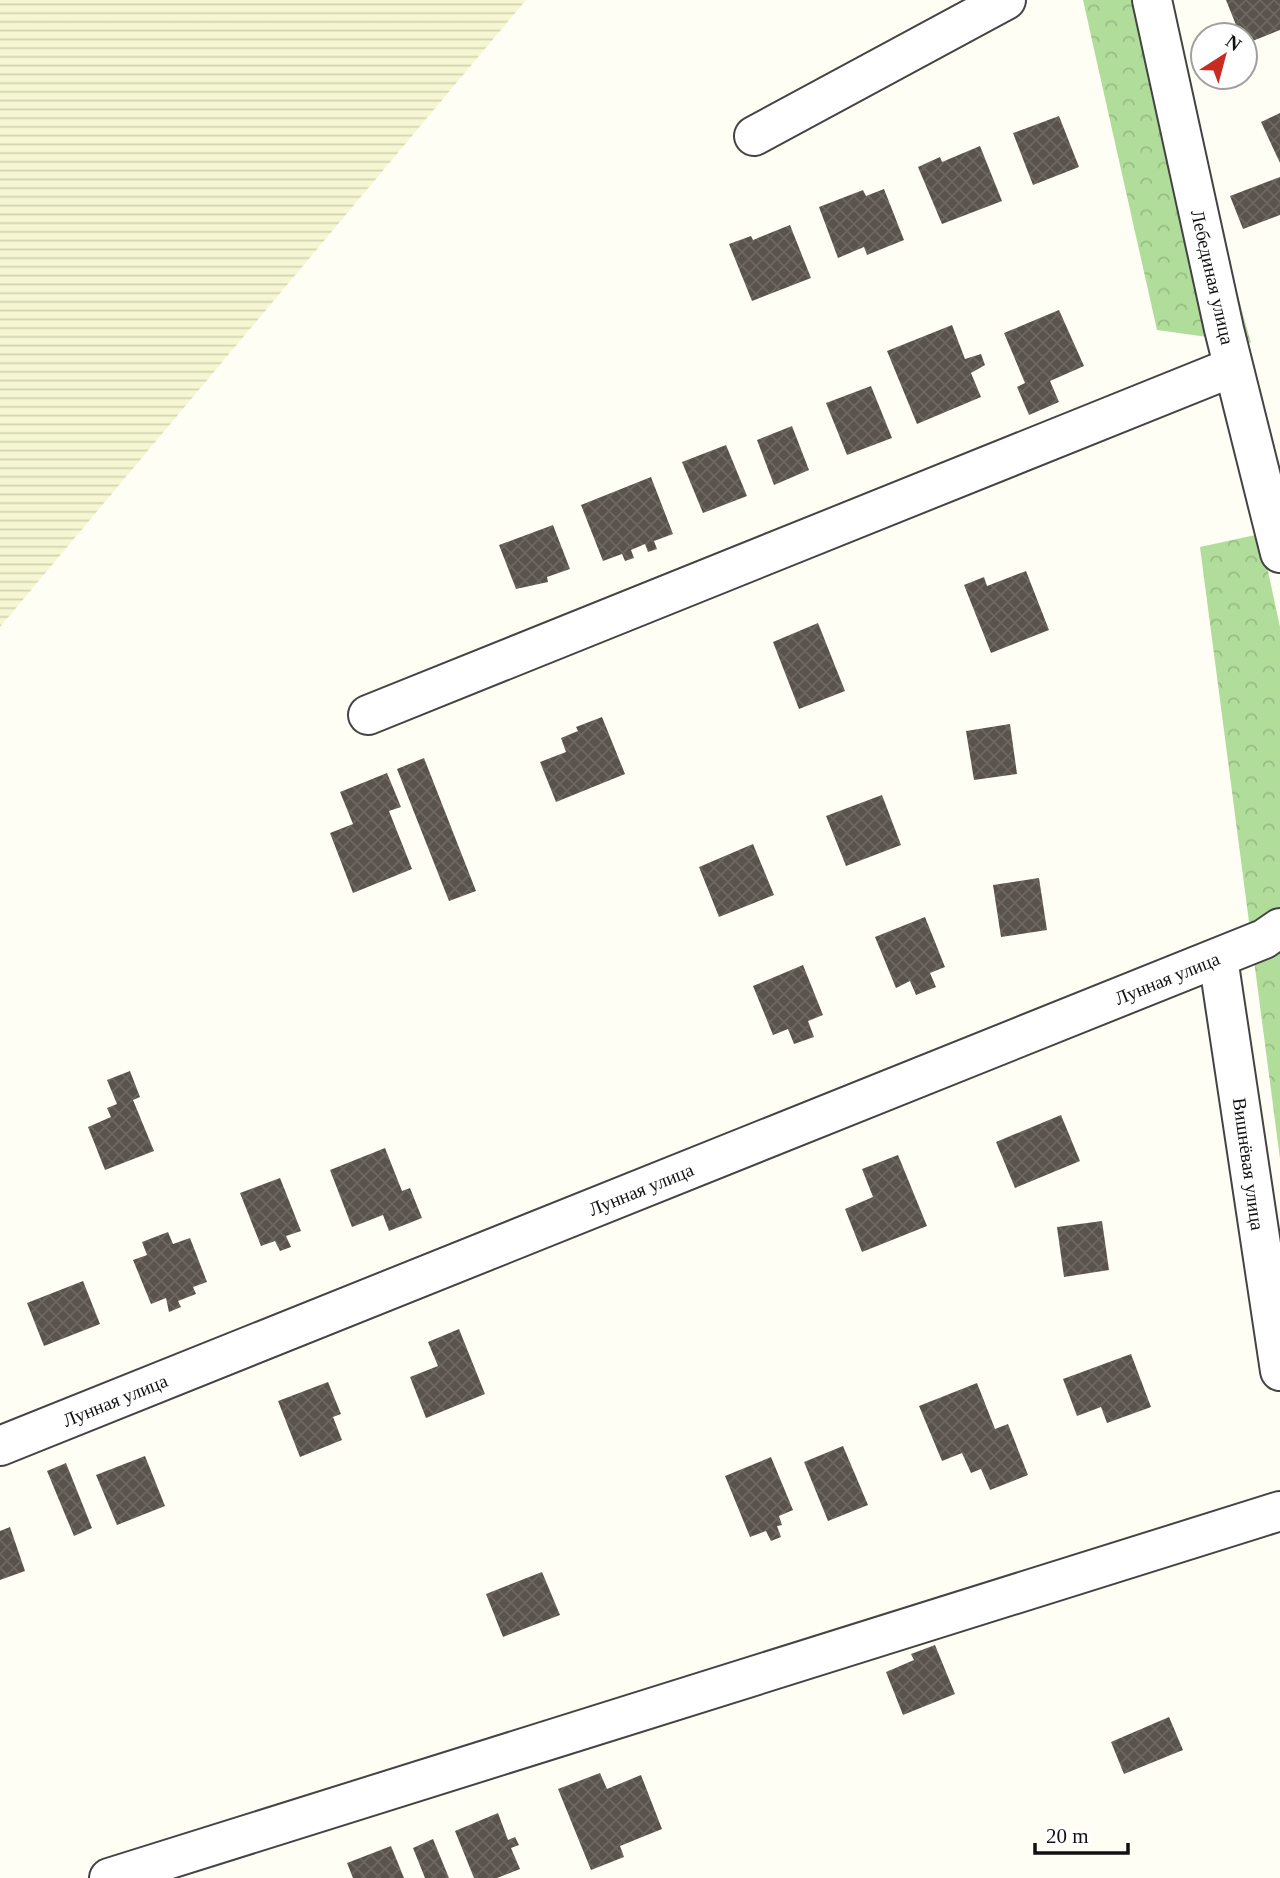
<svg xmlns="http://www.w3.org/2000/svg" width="1280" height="1878" viewBox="0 0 1280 1878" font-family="'Times New Roman',serif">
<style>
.farmland{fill:url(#farmland-rules)}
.forest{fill:url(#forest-crowns)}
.building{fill:url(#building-cross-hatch)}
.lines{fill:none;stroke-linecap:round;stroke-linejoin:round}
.minor-casing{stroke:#444;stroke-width:42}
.minor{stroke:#fff;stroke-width:38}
.labels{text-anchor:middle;stroke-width:7;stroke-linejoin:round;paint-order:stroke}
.street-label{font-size:19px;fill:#111;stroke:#fff}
</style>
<defs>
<pattern id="farmland-rules" width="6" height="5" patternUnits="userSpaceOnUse" patternTransform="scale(1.75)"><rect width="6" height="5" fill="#f6f7d2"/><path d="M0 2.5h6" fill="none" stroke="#d2d3b3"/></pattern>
<pattern id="forest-crowns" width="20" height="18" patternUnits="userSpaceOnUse" patternTransform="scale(1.75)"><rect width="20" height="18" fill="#b1dd9a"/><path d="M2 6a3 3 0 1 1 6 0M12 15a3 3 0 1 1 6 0" fill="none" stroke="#97bd84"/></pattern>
<pattern id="building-cross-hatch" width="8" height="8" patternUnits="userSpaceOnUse" patternTransform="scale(1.75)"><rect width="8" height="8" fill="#5a534c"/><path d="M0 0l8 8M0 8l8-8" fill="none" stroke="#6d6762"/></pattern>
</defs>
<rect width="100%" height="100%" fill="#fffef4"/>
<polygon class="farmland" points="0,0 526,0 0,627"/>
<g class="forest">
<polygon points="1083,0 1172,0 1226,253 1251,343 1157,330"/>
<polygon points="1260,534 1280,627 1280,1159 1200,547"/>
</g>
<g class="building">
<polygon points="1226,0 1280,0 1280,30 1245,44 1245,35 1240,35"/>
<polygon points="1280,113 1280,163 1261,122"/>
<polygon points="1059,116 1079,167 1033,185 1013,133"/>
<polygon points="980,146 1002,201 942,224 918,167 940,157 942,162"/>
<polygon points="1280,177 1280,215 1243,229 1230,196"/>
<polygon points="884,189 904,240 867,255 864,247 838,258 819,207 863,190 866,196"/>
<polygon points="790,225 811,278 752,301 729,244 751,236 753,240"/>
<polygon points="1059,310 1084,366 1050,381 1059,402 1029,415 1017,387 1025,383 1004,333"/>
<polygon points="952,325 965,359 981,354 985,365 971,373 981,397 917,424 887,351"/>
<polygon points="871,386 892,438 847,455 826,403"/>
<polygon points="792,426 809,470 774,485 757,440"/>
<polygon points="726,445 747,496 703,513 682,462"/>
<polygon points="651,477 673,534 654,541 657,549 648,552 645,544 631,550 634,558 625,561 622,554 603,561 581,505"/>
<polygon points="553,525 570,569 547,577 548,582 516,589 499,545"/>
<polygon points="1026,571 1049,630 991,653 964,585 984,577 987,586"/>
<polygon points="818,623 845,691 799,709 773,642"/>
<polygon points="602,717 625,774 556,802 540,762 566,752 561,738 578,731 576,727"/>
<polygon points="1010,724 1017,774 974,780 966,731"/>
<polygon points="424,758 476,891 449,901 397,769"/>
<polygon points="387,773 401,807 389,811 412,869 353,893 330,833 353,824 340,792"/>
<polygon points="882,795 901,845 846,866 826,816"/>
<polygon points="753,844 774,895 719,917 699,867"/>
<polygon points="1039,878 1047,930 1001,937 993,885"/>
<polygon points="925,917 945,967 930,973 936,987 916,995 910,981 896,988 875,937"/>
<polygon points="803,965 823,1015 808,1021 814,1037 794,1044 788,1029 773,1035 753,986"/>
<polygon points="130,1071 140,1097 133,1100 154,1151 105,1170 88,1127 111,1117 107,1108 117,1104 107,1080"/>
<polygon points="1061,1115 1080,1161 1015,1188 996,1142"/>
<polygon points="385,1148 402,1191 410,1188 422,1218 389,1231 383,1215 352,1227 330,1170"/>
<polygon points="898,1155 927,1226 862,1252 845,1209 873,1197 862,1169"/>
<polygon points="280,1178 301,1231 286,1236 291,1247 280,1251 275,1241 261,1246 240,1193"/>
<polygon points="1102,1221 1109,1270 1064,1277 1057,1227"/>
<polygon points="168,1232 173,1244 190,1238 207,1282 193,1287 196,1294 178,1301 181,1307 169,1312 166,1298 151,1304 133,1260 147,1255 142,1242"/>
<polygon points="83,1281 100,1324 44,1346 27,1303"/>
<polygon points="459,1329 485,1394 426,1418 410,1377 438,1366 428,1342"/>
<polygon points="1131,1354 1151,1407 1107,1423 1101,1407 1077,1416 1063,1379"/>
<polygon points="328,1382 341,1414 333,1417 342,1440 300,1457 278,1401"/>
<polygon points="977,1383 995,1429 1008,1424 1028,1475 990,1490 981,1469 971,1473 962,1453 942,1461 919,1406"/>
<polygon points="843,1446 868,1505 828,1521 804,1462"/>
<polygon points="145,1456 165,1506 117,1525 96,1475"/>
<polygon points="771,1457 793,1510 779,1516 782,1525 777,1526 781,1537 771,1541 766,1531 750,1537 725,1476"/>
<polygon points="66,1463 92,1528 74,1536 47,1471"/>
<polygon points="10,1527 25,1571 0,1580 0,1531"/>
<polygon points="542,1572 560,1615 503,1637 486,1594"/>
<polygon points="935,1645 955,1694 903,1715 886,1672 914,1660 911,1654"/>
<polygon points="1169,1717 1183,1750 1124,1774 1111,1742"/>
<polygon points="600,1773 607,1789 641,1775 662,1829 620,1846 624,1857 591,1870 558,1789"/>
<polygon points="498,1813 508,1840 515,1837 519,1845 511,1848 520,1869 497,1878 474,1878 455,1831"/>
<polygon points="433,1839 449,1878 425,1878 413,1848"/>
<polygon points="391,1846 404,1878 353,1878 347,1863"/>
</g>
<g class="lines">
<defs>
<g id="minor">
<polyline points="1152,0 1224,329 1280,553"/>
<polyline points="754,136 1006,0"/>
<polyline points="368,715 1233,367"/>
<polyline points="1218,958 1280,1371"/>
<polyline points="0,1446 1264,939 1280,928"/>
<polyline points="109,1878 1280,1511"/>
</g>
</defs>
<use href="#minor" class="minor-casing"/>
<use href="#minor" class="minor"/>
</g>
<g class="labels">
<g class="street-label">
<text transform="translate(1213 277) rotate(77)" y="7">Лебединая улица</text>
<text transform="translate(1167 978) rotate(-22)" y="7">Лунная улица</text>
<text transform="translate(1249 1164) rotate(82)" y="7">Вишнёвая улица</text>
<text transform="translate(641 1189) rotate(-22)" y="7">Лунная улица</text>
<text transform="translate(115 1400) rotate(-22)" y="7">Лунная улица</text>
</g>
</g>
<g transform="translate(1224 56) rotate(36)"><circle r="33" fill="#ffffff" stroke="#a0a0a0" stroke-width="2"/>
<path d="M0-5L12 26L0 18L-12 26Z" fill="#c72b22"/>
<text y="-10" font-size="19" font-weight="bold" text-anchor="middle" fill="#111111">N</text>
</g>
<path d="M1035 1843v10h93v-10" fill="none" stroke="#111111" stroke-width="3.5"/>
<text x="1046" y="1843" font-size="21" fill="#111111" stroke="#ffffff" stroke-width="5" paint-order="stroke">20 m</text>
</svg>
